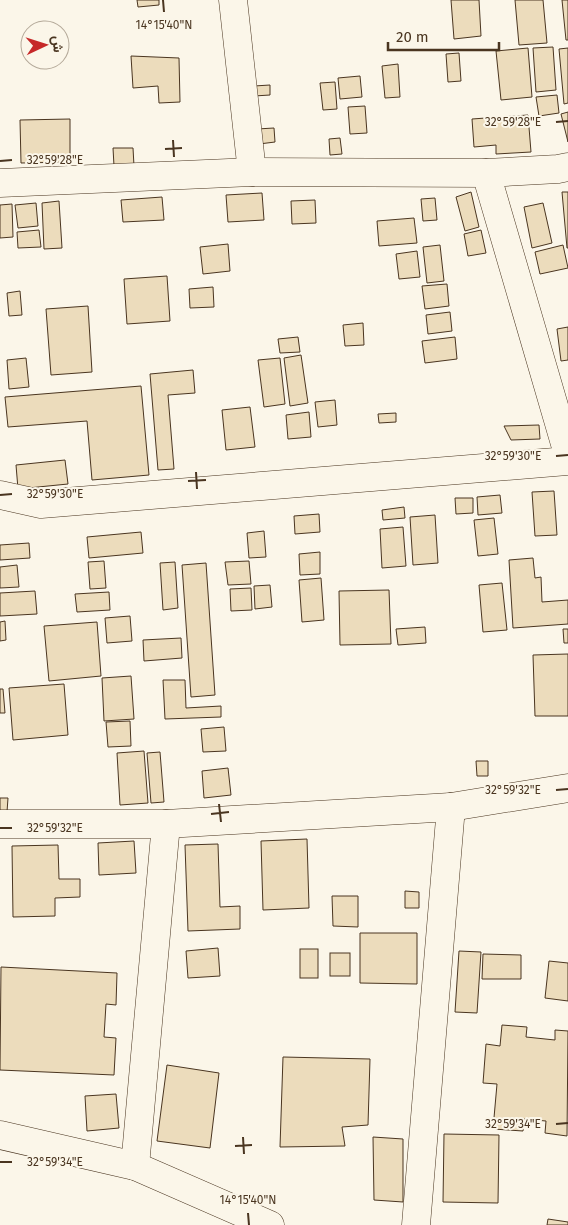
<svg xmlns="http://www.w3.org/2000/svg" width="568" height="1225" viewBox="0 0 568 1225" font-family="'Fira Sans',Vazirmatn,sans-serif">
<style>
.building{fill:#ecdcbc;stroke:#4a3520}
.lines{fill:none;stroke-linecap:round;stroke-linejoin:round}
.minor-casing{stroke:#4a3520;stroke-width:29}
.minor{stroke:#fbf6e9;stroke-width:28}
.ticks{fill:none;stroke:#4a3520;stroke-width:2}
.ticks-label{font-size:12px;text-anchor:middle;fill:#4a3520;stroke:#fbf6e9;stroke-width:4;stroke-linejoin:round;paint-order:stroke}
</style>
<rect width="100%" height="100%" fill="#fbf6e9"/>
<g class="building">
<polygon points="137,0 159,0 159,5 138,7"/>
<polygon points="451,0 479,0 481,36 454,39"/>
<polygon points="515,0 543,0 547,43 519,45"/>
<polygon points="562,0 568,0 568,40 566,40"/>
<polygon points="553,47 556,90 536,92 533,48"/>
<polygon points="528,48 532,97 501,100 496,51"/>
<polygon points="568,48 568,103 564,104 559,49"/>
<polygon points="459,53 461,81 448,82 446,54"/>
<polygon points="131,56 179,58 180,102 159,103 158,86 133,88"/>
<polygon points="398,64 400,97 385,98 382,66"/>
<polygon points="360,76 362,97 340,99 338,78"/>
<polygon points="335,82 337,109 323,110 320,83"/>
<polygon points="270,85 270,95 254,96 254,86"/>
<polygon points="557,95 559,113 539,116 536,97"/>
<polygon points="365,106 367,133 350,134 348,107"/>
<polygon points="568,112 568,142 561,114"/>
<polygon points="528,115 531,152 496,154 496,145 474,147 472,119"/>
<polygon points="70,119 70,162 21,163 20,120"/>
<polygon points="274,128 275,142 259,144 257,129"/>
<polygon points="340,138 342,154 330,155 329,139"/>
<polygon points="113,148 133,148 134,166 114,166"/>
<polygon points="471,192 479,227 465,231 456,197"/>
<polygon points="562,192 568,192 568,248 567,248"/>
<polygon points="262,193 264,220 228,222 226,195"/>
<polygon points="162,197 164,220 123,222 121,200"/>
<polygon points="435,198 437,220 423,221 421,199"/>
<polygon points="315,200 316,223 292,224 291,201"/>
<polygon points="59,201 62,248 44,249 42,203"/>
<polygon points="36,203 38,226 18,228 15,205"/>
<polygon points="543,203 552,243 532,248 524,207"/>
<polygon points="12,204 13,237 0,238 0,205"/>
<polygon points="414,218 417,243 379,246 377,221"/>
<polygon points="39,230 41,247 18,248 17,232"/>
<polygon points="481,230 486,253 468,256 464,234"/>
<polygon points="228,244 230,271 203,274 200,247"/>
<polygon points="440,245 444,281 427,283 423,247"/>
<polygon points="563,245 568,268 540,274 535,252"/>
<polygon points="417,251 420,277 399,279 396,254"/>
<polygon points="167,276 170,321 127,324 124,279"/>
<polygon points="447,284 449,306 425,309 422,286"/>
<polygon points="213,287 214,307 190,308 189,289"/>
<polygon points="20,291 22,315 9,316 7,293"/>
<polygon points="88,306 92,372 51,375 46,309"/>
<polygon points="450,312 452,331 428,334 426,315"/>
<polygon points="363,323 364,345 345,346 343,325"/>
<polygon points="568,327 568,360 561,361 557,329"/>
<polygon points="298,337 300,352 280,353 278,339"/>
<polygon points="455,337 457,359 425,363 422,341"/>
<polygon points="301,355 308,403 290,406 284,358"/>
<polygon points="26,358 29,387 9,389 7,360"/>
<polygon points="280,358 285,404 264,407 258,360"/>
<polygon points="193,370 195,393 168,395 174,469 158,470 150,374"/>
<polygon points="141,386 149,475 92,480 87,421 8,427 5,397"/>
<polygon points="335,400 337,425 318,427 315,402"/>
<polygon points="250,407 255,447 226,450 222,410"/>
<polygon points="309,412 311,437 288,439 286,415"/>
<polygon points="396,413 396,422 379,423 378,414"/>
<polygon points="539,425 540,439 511,440 504,426"/>
<polygon points="65,460 68,484 18,489 16,465"/>
<polygon points="554,491 557,535 535,536 532,492"/>
<polygon points="500,495 502,513 478,515 477,497"/>
<polygon points="455,498 473,498 473,513 456,514"/>
<polygon points="404,507 405,518 383,520 382,510"/>
<polygon points="319,514 320,532 295,534 294,516"/>
<polygon points="435,515 438,563 413,565 410,517"/>
<polygon points="494,518 498,554 478,556 474,520"/>
<polygon points="403,527 406,566 382,568 380,529"/>
<polygon points="264,531 266,557 249,558 247,533"/>
<polygon points="141,532 143,553 89,558 87,537"/>
<polygon points="29,543 30,558 0,560 0,545"/>
<polygon points="320,552 320,574 300,575 299,554"/>
<polygon points="533,558 535,578 541,577 542,602 568,600 568,624 513,628 509,560"/>
<polygon points="104,561 106,588 90,589 88,562"/>
<polygon points="249,561 251,584 228,585 225,562"/>
<polygon points="175,562 178,608 163,610 160,563"/>
<polygon points="206,563 215,695 191,697 182,565"/>
<polygon points="17,565 19,587 0,588 0,567"/>
<polygon points="321,578 324,620 302,622 299,580"/>
<polygon points="502,583 507,630 483,632 479,585"/>
<polygon points="270,585 272,607 255,609 254,586"/>
<polygon points="251,588 252,610 231,611 230,589"/>
<polygon points="389,590 391,644 340,645 339,591"/>
<polygon points="35,591 37,614 0,616 0,593"/>
<polygon points="109,592 110,610 77,612 75,594"/>
<polygon points="130,616 132,641 107,643 105,618"/>
<polygon points="5,621 6,640 0,641 0,622"/>
<polygon points="97,622 101,676 49,681 44,626"/>
<polygon points="425,627 426,643 398,645 396,629"/>
<polygon points="563,629 568,629 568,643 564,643"/>
<polygon points="181,638 182,658 144,661 143,640"/>
<polygon points="568,654 568,716 535,716 533,655"/>
<polygon points="131,676 134,719 104,721 102,678"/>
<polygon points="163,680 185,680 186,708 221,706 221,717 165,719"/>
<polygon points="64,684 68,735 13,740 9,688"/>
<polygon points="0,689 3,689 5,713 0,713"/>
<polygon points="130,721 131,746 108,747 106,722"/>
<polygon points="224,727 226,751 203,752 201,729"/>
<polygon points="144,751 148,803 120,805 117,753"/>
<polygon points="160,752 164,802 151,803 147,753"/>
<polygon points="476,761 488,761 488,776 477,776"/>
<polygon points="228,768 231,795 204,798 202,771"/>
<polygon points="0,798 8,798 7,812 0,812"/>
<polygon points="307,839 309,908 263,910 261,841"/>
<polygon points="134,841 136,873 99,875 98,843"/>
<polygon points="218,844 220,907 240,906 240,929 188,931 185,845"/>
<polygon points="58,845 59,879 80,879 80,897 55,898 55,916 13,917 12,846"/>
<polygon points="405,891 419,892 419,908 405,908"/>
<polygon points="332,896 358,896 358,927 333,926"/>
<polygon points="360,933 417,933 417,984 360,983"/>
<polygon points="218,948 220,976 188,978 186,951"/>
<rect x="300" y="949" width="18" height="29"/>
<polygon points="459,951 481,952 477,1013 455,1012"/>
<rect x="330" y="953" width="20" height="23"/>
<polygon points="483,954 521,955 521,979 482,979"/>
<polygon points="549,961 568,963 568,1001 545,998"/>
<polygon points="1,967 117,973 116,1005 106,1004 104,1037 116,1038 114,1075 0,1070"/>
<polygon points="502,1025 527,1027 526,1037 555,1040 555,1030 568,1031 567,1136 545,1133 546,1121 524,1119 523,1131 493,1129 497,1084 483,1083 486,1044 500,1046"/>
<polygon points="283,1057 370,1059 368,1125 342,1127 345,1146 280,1147"/>
<polygon points="167,1065 219,1073 210,1148 157,1141"/>
<polygon points="116,1094 119,1128 87,1131 85,1096"/>
<polygon points="444,1134 499,1135 498,1203 443,1202"/>
<polygon points="373,1137 403,1139 403,1202 374,1200"/>
<polygon points="548,1219 568,1222 568,1225 547,1225"/>
</g>
<g class="lines">
<defs>
<g id="minor">
<polyline points="233,0 252,172"/>
<polyline points="486,173 568,454"/>
<polyline points="0,183 252,172 486,173 558,169 568,167"/>
<polyline points="0,495 41,504 568,461"/>
<polyline points="0,824 166,824 451,807 568,788"/>
<polyline points="0,1135 135,1166 270,1225"/>
<polyline points="135,1166 166,824"/>
<polyline points="416,1225 451,807"/>
</g>
</defs>
<use href="#minor" class="minor-casing"/>
<use href="#minor" class="minor"/>
</g>
<path class="ticks" d="M163,0L164,12M556,122L568,121M173,140L174,157M165,149L182,148M0,161L12,160M556,456L568,455M196,472L197,489M188,481L206,480M0,495L12,494M556,790L568,789M219,804L221,822M211,814L229,812M0,828H12M556,1124L568,1123M243,1137L244,1154M235,1146L252,1145M0,1162H12M248,1213L249,1225"/>
<g class="ticks-label">
<text x="164" y="29">14°15'40"N</text>
<text x="513" y="126">32°59'28"E</text>
<text x="55" y="164">32°59'28"E</text>
<text x="513" y="460">32°59'30"E</text>
<text x="55" y="498">32°59'30"E</text>
<text x="513" y="794">32°59'32"E</text>
<text x="55" y="832">32°59'32"E</text>
<text x="513" y="1128">32°59'34"E</text>
<text x="55" y="1166">32°59'34"E</text>
<text x="248" y="1204">14°15'40"N</text>
</g>
<g transform="translate(45 45) rotate(86)"><circle r="24" fill="#fbf6e9" stroke="#b4a999"/>
<path d="M0-4L9 19L0 12L-9 19Z" fill="#c62828"/>
<text y="-8" font-size="14" font-weight="bold" text-anchor="middle" fill="#4a3520">ش</text>
</g>
<path d="M388 42v8h111v-8" fill="none" stroke="#4a3520" stroke-width="2.5"/>
<text x="396" y="42" font-size="15" fill="#4a3520" stroke="#fbf6e9" stroke-width="4" paint-order="stroke">20 m</text>
</svg>
